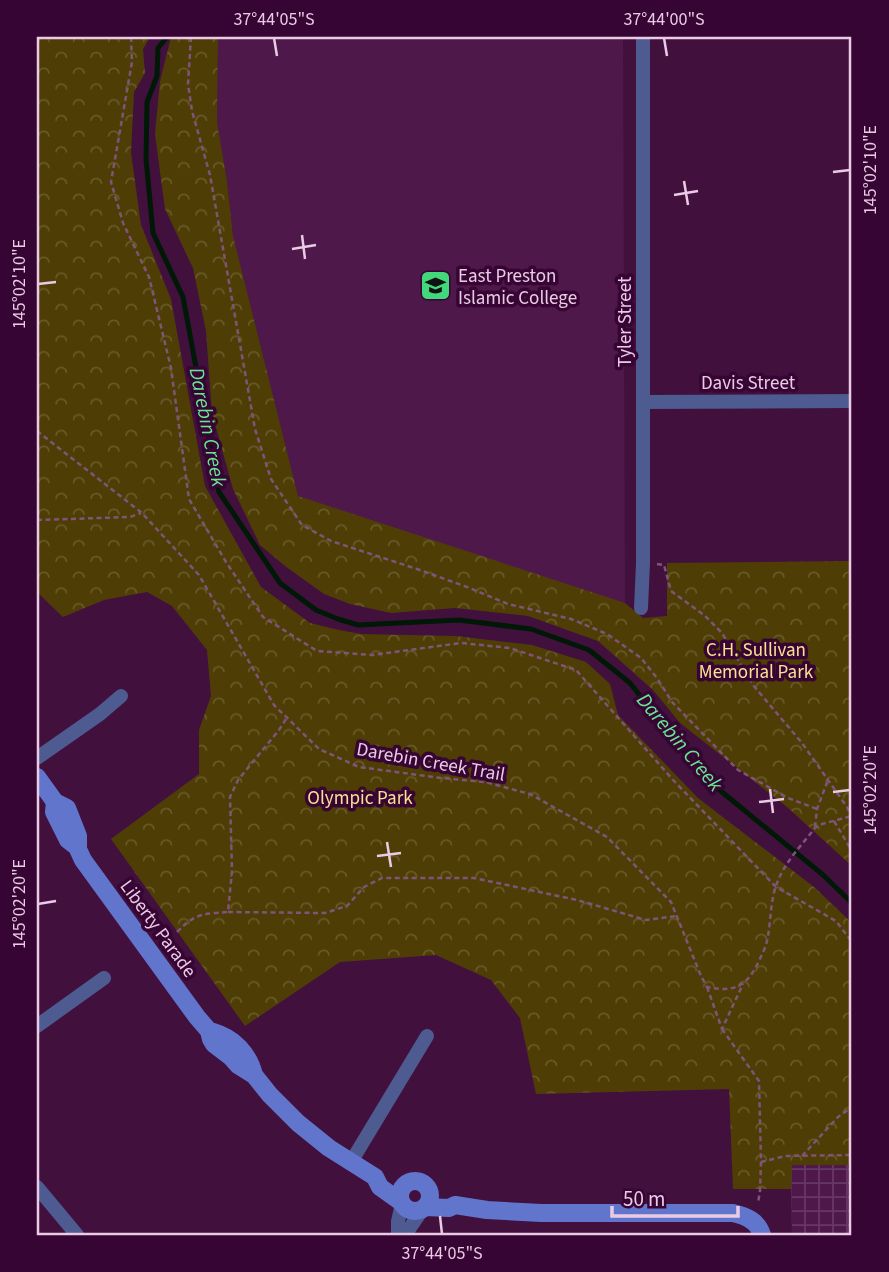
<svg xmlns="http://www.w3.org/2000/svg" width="889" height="1272" viewBox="0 0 889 1272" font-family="'Source Sans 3',sans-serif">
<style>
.built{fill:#4f184a}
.industrial{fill:url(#industrial-grid)}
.park{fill:url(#park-crowns)}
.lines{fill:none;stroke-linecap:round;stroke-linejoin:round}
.stream{stroke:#001906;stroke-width:5}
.path{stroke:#7f547a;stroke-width:2.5;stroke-dasharray:5 3.5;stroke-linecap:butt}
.street{stroke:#4d5b91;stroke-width:14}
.secondary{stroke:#6175cc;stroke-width:18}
.ticks{fill:none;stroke:#eacbe5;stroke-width:2.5}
.labels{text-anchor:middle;stroke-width:7;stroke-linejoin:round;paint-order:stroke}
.poi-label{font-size:19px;fill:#eacbe5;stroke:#370533;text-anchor:start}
.street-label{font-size:19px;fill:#eacbe5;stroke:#370533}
.park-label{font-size:19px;fill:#fae093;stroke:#370533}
.water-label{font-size:21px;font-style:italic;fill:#67e791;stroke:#370533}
.neatline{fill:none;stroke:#eacbe5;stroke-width:2.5}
.ticks-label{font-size:18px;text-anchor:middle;fill:#eacbe5}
</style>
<defs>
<pattern id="industrial-grid" width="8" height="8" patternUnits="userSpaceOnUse" patternTransform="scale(1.75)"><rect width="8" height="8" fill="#4f184a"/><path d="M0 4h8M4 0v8" fill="none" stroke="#683864"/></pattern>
<pattern id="park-crowns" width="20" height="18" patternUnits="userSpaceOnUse" patternTransform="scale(1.75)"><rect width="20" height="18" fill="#4e3e05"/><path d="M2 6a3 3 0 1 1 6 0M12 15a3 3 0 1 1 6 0" fill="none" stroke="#685929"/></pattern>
</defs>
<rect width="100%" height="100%" fill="#42103d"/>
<polygon class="built" points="218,37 623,37 625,603 438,551 298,496 233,236 227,181 217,122"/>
<polygon class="industrial" points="791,1165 852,1165 852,1235 792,1235"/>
<g class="park">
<polygon points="37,37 150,37 143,49 145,73 134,92 131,153 141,225 171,299 205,486 261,587 310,623 339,630 361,634 456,636 532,645 586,662 610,684 618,715 698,798 814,887 852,923 852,1165 792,1165 791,1189 733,1189 729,1089 536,1094 520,1018 491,980 436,955 340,962 245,1026 111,839 199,774 199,730 211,696 207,650 172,606 147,592 104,600 63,617 37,592"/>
<polygon points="171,37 218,37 217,122 227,181 233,236 298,496 625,603 643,618 667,616 667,563 852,561 852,866 787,807 680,723 653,690 598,641 528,616 455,608 391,613 350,604 324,594 285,566 260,545 233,489 212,413 206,331 193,268 165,209 155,134 160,81"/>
</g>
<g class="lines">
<polyline class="stream" points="167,37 158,48 157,76 147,102 146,159 153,233 183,297 219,492 280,583 316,610 338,619 358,625 459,620 531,629 589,650 630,683 705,778 822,874 852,903"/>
<g class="path">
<polyline points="131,37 132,62 111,182 123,223 149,277 171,368 189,499 226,562 263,617 317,651 372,655 461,643 510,648 576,670 674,781 776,887 836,921 852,942"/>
<polyline points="191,37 188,84 192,111 210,175 255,429 271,479 302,525 331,541 417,569 467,587 508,604 571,619 607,634 641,658 657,678 672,702 738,770 788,798 817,809"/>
<path d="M37,431L142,513L199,575L274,705L319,749L359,767L441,778L485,782L530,794L607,837L671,902L701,976L707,987C735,993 747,986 759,961C762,954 766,947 767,941C771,923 770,903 776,886C783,864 801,846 815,828L822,824L852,816"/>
<polyline points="37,520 130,517 141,513"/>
<polyline points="657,564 664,565 671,591 704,615 722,633 753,685 802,743 847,807 851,816"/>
<polyline points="834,821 852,851"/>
<polyline points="815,827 817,809 828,780"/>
<polyline points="228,912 325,913 347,906 364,887 382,878 474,878 577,900 646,920 677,916"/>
<path d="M177,932C196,913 202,914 228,912L232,871L230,797L238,780L279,730L286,719"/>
<polyline points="707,987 722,1029 743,984"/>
<polyline points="722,1029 759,1081 761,1162 760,1191 758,1203"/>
<polyline points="802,1156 838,1117 852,1107"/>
<polyline points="761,1162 785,1156 852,1155"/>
</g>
<g class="street">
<polyline points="643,402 852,401"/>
<polyline points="641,608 643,563 643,37"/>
<polyline points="37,758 100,714 121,696"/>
<polyline points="37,1026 104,978"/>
<polyline points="351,1162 427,1036"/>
<polyline points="37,1187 77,1235"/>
<polyline points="398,1235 398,1221 402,1204"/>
<polyline points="405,1235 422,1210"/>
</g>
<g class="secondary">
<polyline points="37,777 55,802 67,808 78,836 78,846"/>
<polyline points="55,802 54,812 68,840 77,847 83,860 197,1017 209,1031 211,1039 214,1044 231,1057 238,1065 254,1075 270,1095 298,1123 329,1148 375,1177 380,1187 401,1202"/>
<path d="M213,1032C234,1038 249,1054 254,1075"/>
<circle cx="415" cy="1196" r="15"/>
<path d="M425,1207L449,1208L455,1205L487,1210L541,1213H733C746,1216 758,1221 762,1235"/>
</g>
</g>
<path class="ticks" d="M274,38L277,56M664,38L667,56M833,172L850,170M684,181L688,205M674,195L698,191M302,235L305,259M292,249L316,245M38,284L56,282M770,789L773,813M833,792L850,790M759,802L784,799M387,842L391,867M377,856L401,853M38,904L56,901M440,1216L442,1234"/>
<defs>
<symbol id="school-square" viewBox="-11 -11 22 22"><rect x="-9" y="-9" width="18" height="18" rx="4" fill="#43d77b" stroke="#370533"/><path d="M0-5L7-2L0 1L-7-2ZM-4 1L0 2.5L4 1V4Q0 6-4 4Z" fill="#111"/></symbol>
</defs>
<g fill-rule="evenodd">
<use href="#school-square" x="418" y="268" width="35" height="35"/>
</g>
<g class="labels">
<g class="poi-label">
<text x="458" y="282">East Preston<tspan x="458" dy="22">Islamic College</tspan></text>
</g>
<g class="street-label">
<text transform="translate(624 322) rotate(-90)" y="7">Tyler Street</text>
<text x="748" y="389">Davis Street</text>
<text transform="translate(431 761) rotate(10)" y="7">Darebin Creek Trail</text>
<text transform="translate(159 928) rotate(54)" y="7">Liberty Parade</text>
</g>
<g class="park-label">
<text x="756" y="656">C.H. Sullivan<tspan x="756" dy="22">Memorial Park</tspan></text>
<text x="360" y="804">Olympic Park</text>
</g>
<g class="water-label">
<text transform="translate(208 427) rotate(79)" y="7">Darebin Creek</text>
<text transform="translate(680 742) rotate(50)" y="7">Darebin Creek</text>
</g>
</g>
<rect width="889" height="1272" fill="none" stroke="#370533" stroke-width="77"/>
<path d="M612 1206v10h126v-10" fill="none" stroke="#eacbe5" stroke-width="3.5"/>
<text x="623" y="1206" font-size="21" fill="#eacbe5" stroke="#370533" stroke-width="5" paint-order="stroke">50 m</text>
<rect x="38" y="38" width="812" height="1196" class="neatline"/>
<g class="ticks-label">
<text x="274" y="25">37°44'05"S</text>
<text x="664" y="25">37°44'00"S</text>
<text transform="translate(870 170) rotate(-90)" y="6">145°02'10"E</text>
<text transform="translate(19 284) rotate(-90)" y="6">145°02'10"E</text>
<text transform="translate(870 790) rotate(-90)" y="6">145°02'20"E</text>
<text transform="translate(19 904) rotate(-90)" y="6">145°02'20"E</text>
<text x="442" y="1259">37°44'05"S</text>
</g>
</svg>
